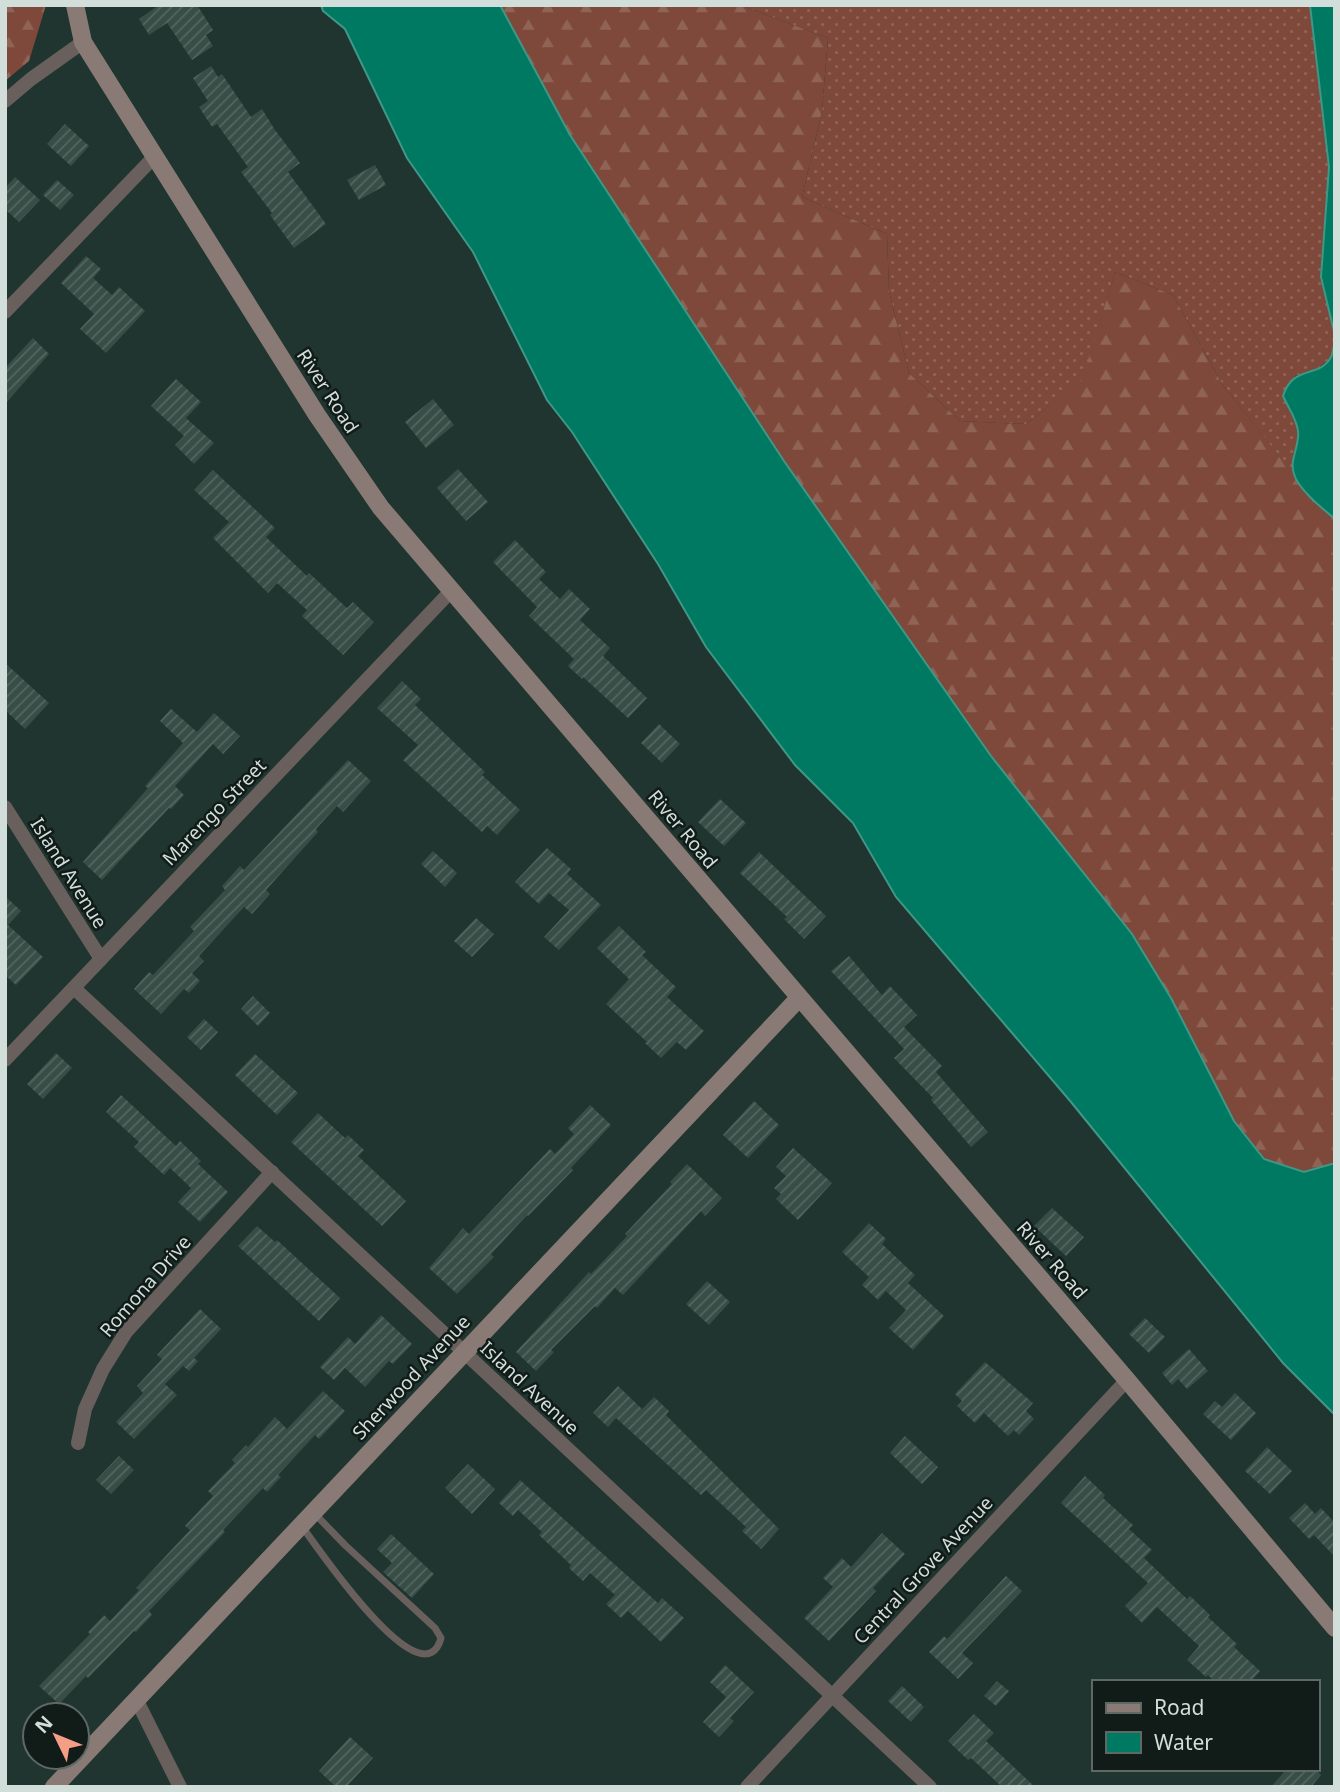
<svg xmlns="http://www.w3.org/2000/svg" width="1340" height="1792" viewBox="0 0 1340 1792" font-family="'Noto Sans',sans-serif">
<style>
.grass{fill:url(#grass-dots)}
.forest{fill:url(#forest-firs)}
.water{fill:#007962;stroke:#3f9786;stroke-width:2}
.building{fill:url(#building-hatch)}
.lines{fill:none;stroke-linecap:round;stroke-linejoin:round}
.lane{stroke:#69605d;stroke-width:7}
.street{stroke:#69605d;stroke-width:14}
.secondary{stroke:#897a75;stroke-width:18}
.labels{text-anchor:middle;stroke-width:5;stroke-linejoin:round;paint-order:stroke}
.street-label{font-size:19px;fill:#d1ded9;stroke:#111b18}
</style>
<defs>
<pattern id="grass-dots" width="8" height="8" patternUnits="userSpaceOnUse" patternTransform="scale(1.75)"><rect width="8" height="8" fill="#7e493a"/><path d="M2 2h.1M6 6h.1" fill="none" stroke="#8f6356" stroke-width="1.8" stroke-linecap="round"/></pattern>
<pattern id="forest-firs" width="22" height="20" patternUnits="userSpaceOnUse" patternTransform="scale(1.75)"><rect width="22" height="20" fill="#7e493a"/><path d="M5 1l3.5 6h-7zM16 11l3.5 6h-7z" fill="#8f6356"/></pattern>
<pattern id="building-hatch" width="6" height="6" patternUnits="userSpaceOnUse" patternTransform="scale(1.75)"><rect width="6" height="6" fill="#374d46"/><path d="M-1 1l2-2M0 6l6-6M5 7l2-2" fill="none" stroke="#536660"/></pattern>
</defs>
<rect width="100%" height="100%" fill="#20352f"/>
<polygon class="grass" points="740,5 1310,5 1329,167 1321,277 1335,340 1331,358 1318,368 1295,376 1283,396 1298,429 1298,445 1293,455 1294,475 1222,384 1173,295 1115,272 1083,380 1026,424 960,421 909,373 889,291 887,234 802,197 822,111 828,38"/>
<g class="forest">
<polygon points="5,5 46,5 29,61 5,81"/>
<polygon points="500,5 740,5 828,38 822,111 802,197 887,234 889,291 909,373 960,421 1026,424 1082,380 1115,272 1173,295 1222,384 1316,502 1335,519 1335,1163 1304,1172 1264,1159 1234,1121 1171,998 1132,934 991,756 784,461 570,135"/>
</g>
<g class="water">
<polygon points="321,5 500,5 570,135 784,461 991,756 1132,934 1171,998 1234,1121 1264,1159 1304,1172 1335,1163 1335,1415 1283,1363 1071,1102 896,897 853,823 795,765 706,647 658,564 572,432 547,400 473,252 407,158 345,29 323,11"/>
<polygon points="1310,5 1335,5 1335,336 1321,277 1329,167"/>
<path d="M1335,340V519C1323,509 1298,489 1294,474C1289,459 1300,446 1298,431C1297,420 1288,407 1283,396C1293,364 1319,379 1331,357C1333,353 1334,345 1335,340Z"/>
</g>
<g class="building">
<polygon points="159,5 197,5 213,30 206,35 213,46 192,60 167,23 149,35 139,19"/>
<polygon points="211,66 218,77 222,74 251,117 262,109 275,130 300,163 288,172 326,224 294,248 270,215 272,213 241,172 248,167 217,124 212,127 199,107 208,101 193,78"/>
<polygon points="65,124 89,146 71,166 47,144"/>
<polygon points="375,165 386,185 359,200 347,180"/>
<polygon points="15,177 40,200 19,222 5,209 5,188"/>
<polygon points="57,180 74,195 60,210 43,195"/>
<polygon points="86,256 101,269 93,278 112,295 119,287 145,311 106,353 80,329 94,314 61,283"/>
<polygon points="33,338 49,354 5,404 5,368"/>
<polygon points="176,379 201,402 186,418 214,443 194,464 175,445 184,436 151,406"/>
<polygon points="433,399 454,425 426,448 405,422"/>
<polygon points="458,469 488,502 466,521 437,488"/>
<polygon points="213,470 275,528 266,537 307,576 309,573 347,608 353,602 374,622 343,655 302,616 307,610 277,583 268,593 213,538 229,522 194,490"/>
<polygon points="515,540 546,572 539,579 560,599 569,589 590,609 580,620 610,648 603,656 647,698 628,718 583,677 582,679 568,666 574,659 529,616 537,607 493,562"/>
<polygon points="5,663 49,703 25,729 5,710"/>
<polygon points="402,681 421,699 415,705 485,772 482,775 520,810 497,835 487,826 482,832 403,760 418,745 377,708"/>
<polygon points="171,709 197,732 214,713 240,736 223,754 213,744 175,786 184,795 171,809 169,808 102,880 83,862 148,788 145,786 183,743 160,721"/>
<polygon points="659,724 680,744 662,763 641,743"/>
<polygon points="348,760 371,781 343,812 337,806 316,829 318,832 266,890 270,894 252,914 244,907 199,956 204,961 192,973 200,981 189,993 184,989 161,1014 134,989 149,972 153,975 194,931 190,927 225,890 222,886 240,866 244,870"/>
<polygon points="720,799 746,823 724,846 698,822"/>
<polygon points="547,848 571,869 567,874 601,905 559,950 544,937 569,910 549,893 539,904 515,882"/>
<polygon points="433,851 457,873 445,887 421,864"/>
<polygon points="759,852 826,916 804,939 784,919 787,917 740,873"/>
<polygon points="5,896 21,911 8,925 43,957 16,985 5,975"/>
<polygon points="476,918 494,934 472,957 454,941"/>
<polygon points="619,926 646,952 642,955 676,987 667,997 704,1031 686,1050 677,1042 661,1058 645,1043 647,1042 606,1004 629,979 597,948"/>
<polygon points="849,956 882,995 890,986 917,1015 904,1027 942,1066 936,1072 988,1132 971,1147 931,1100 933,1098 894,1058 904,1049 831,971"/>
<polygon points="253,996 270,1013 258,1026 241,1009"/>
<polygon points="204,1019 218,1032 201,1050 187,1037"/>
<polygon points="56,1053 72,1068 43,1099 27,1084"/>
<polygon points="255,1054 298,1093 277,1115 235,1075"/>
<polygon points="121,1095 176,1146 180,1141 201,1161 198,1164 228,1192 200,1222 178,1202 191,1188 170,1168 164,1175 134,1147 139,1142 106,1112"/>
<polygon points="754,1101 779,1125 748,1158 723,1135"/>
<polygon points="590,1105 611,1125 571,1168 573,1170 528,1216 527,1215 491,1254 494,1257 457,1294 429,1268 463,1228 469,1234 550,1149 555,1154 574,1134 568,1128"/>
<polygon points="318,1113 345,1138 348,1135 364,1150 358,1156 406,1201 382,1226 291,1142"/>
<polygon points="793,1148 832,1183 798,1220 776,1199 781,1194 774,1188 786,1176 776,1167"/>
<polygon points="687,1164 722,1198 705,1216 701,1211 623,1295 615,1288 597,1308 595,1306 551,1350 554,1352 536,1371 516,1352 589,1272 591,1274 627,1236 625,1234 672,1184 670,1182"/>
<polygon points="1052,1208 1084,1237 1066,1256 1034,1226"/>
<polygon points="869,1223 886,1239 882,1244 915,1275 908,1283 944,1316 913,1350 889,1328 906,1310 886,1291 878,1300 862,1285 869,1277 842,1252"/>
<polygon points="257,1226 275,1242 277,1240 340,1298 319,1321 238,1246"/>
<polygon points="707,1281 730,1302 709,1325 686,1304"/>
<polygon points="200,1309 221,1329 194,1358 198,1361 189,1371 183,1366 165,1384 177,1395 134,1439 116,1422 143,1393 137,1386 162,1359 157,1355"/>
<polygon points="381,1315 412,1344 393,1364 389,1361 365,1387 345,1368 334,1380 320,1367 348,1337 355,1344"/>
<polygon points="1145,1318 1165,1337 1149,1353 1129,1334"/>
<polygon points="1189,1349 1208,1371 1187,1389 1178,1379 1172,1385 1162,1373"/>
<polygon points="985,1362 1033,1403 1026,1411 1034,1419 1019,1435 1014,1430 1008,1436 984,1413 975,1423 957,1406 962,1401 955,1394"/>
<polygon points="618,1386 642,1409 654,1397 669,1411 666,1415 779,1529 761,1549 742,1531 746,1527 706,1490 701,1495 616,1418 608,1427 593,1413"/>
<polygon points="323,1391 345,1411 319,1439 315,1435 278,1475 281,1477 267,1492 263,1488 223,1530 225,1532 149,1611 152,1615 136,1632 134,1631 88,1678 86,1676 59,1704 39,1686 90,1634 88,1632 104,1615 110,1621 139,1590 136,1588 190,1530 185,1526 213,1496 208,1491 235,1463 232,1460 246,1445 248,1447 275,1417 287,1429"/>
<polygon points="1235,1393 1256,1413 1231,1440 1203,1414 1215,1401 1222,1407"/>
<polygon points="905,1436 938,1467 922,1484 890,1453"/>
<polygon points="1267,1447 1292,1471 1270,1494 1245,1471"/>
<polygon points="119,1456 134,1470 111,1494 96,1480"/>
<polygon points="468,1464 495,1489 472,1514 445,1488"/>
<polygon points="1085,1476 1105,1495 1103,1498 1133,1525 1129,1529 1152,1550 1144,1558 1187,1599 1190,1596 1210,1615 1208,1617 1237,1644 1234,1647 1260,1671 1250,1682 1215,1682 1208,1675 1206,1677 1187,1660 1199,1646 1157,1607 1142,1623 1125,1606 1148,1583 1061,1503"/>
<polygon points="520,1480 658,1603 662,1598 684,1618 661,1642 628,1611 621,1618 606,1604 615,1595 590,1573 583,1581 569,1568 571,1565 539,1535 542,1532 518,1510 513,1516 499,1503"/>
<polygon points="1305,1503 1315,1514 1321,1508 1335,1523 1335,1557 1314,1535 1309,1539 1289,1518"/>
<polygon points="882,1533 905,1554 873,1588 876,1591 829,1641 804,1618 833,1587 823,1578 842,1558 851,1567"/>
<polygon points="391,1534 434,1574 412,1598 383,1572 392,1563 377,1549"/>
<polygon points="1006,1576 1022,1591 962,1653 973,1663 958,1679 929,1652 944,1636 947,1639"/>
<polygon points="725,1665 754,1692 730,1718 734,1721 719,1737 703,1722 726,1697 710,1682"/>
<polygon points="997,1681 1009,1691 996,1706 984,1696"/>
<polygon points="902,1686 924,1707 911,1722 888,1701"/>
<polygon points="974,1714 994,1733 986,1741 1035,1787 1002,1787 971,1758 968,1760 948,1741"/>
<polygon points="350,1737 373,1758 346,1787 336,1787 319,1771"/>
<polygon points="1287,1769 1315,1769 1321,1775 1311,1787 1271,1787"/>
</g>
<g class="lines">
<path class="lane" d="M301,1525C313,1541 423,1705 441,1638L435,1628L345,1545L315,1514"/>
<g class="street">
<polyline points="5,101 31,79 83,42"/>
<polyline points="5,312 155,156"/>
<polyline points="5,807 101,959"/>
<polyline points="74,988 930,1787"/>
<polyline points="5,1060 452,590"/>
<polyline points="78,1443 85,1409 103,1369 126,1332 272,1172"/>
<polyline points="136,1699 180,1787"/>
<polyline points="747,1787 1127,1380"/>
</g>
<g class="secondary">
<polyline points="75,5 83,42 317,415 381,508 1127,1380 1335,1628"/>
<polyline points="54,1787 799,998"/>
</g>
</g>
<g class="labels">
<g class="street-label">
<text transform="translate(328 391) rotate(57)" y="7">River Road</text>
<text transform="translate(214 812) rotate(-46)" y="7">Marengo Street</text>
<text transform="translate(683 829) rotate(50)" y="7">River Road</text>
<text transform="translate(69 873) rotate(58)" y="7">Island Avenue</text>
<text transform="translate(1052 1260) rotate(49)" y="7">River Road</text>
<text transform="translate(145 1286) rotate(-49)" y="7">Romona Drive</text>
<text transform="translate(411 1377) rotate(-47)" y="7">Sherwood Avenue</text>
<text transform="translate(530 1388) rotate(43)" y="7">Island Avenue</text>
<text transform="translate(923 1570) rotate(-47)" y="7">Central Grove Avenue</text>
</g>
</g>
<rect width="1340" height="1792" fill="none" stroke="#d1ded9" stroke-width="14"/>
<rect x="1092" y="1680" width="228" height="91" fill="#111b18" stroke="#5e6965" stroke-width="2"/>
<rect x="1106" y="1703" width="35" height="10" fill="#897a75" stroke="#5e6965" stroke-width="2"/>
<text x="1154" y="1715" font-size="21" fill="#d1ded9">Road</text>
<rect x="1106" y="1732" width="35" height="21" fill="#007962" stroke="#5e6965" stroke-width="2"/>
<text x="1154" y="1750" font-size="21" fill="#d1ded9">Water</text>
<g transform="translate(56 1736) rotate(313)"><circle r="33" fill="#111b18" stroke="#5e6965" stroke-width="2"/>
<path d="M0-5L12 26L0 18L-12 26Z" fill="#f49e86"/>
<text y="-10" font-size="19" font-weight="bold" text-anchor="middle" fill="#d1ded9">N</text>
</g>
</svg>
